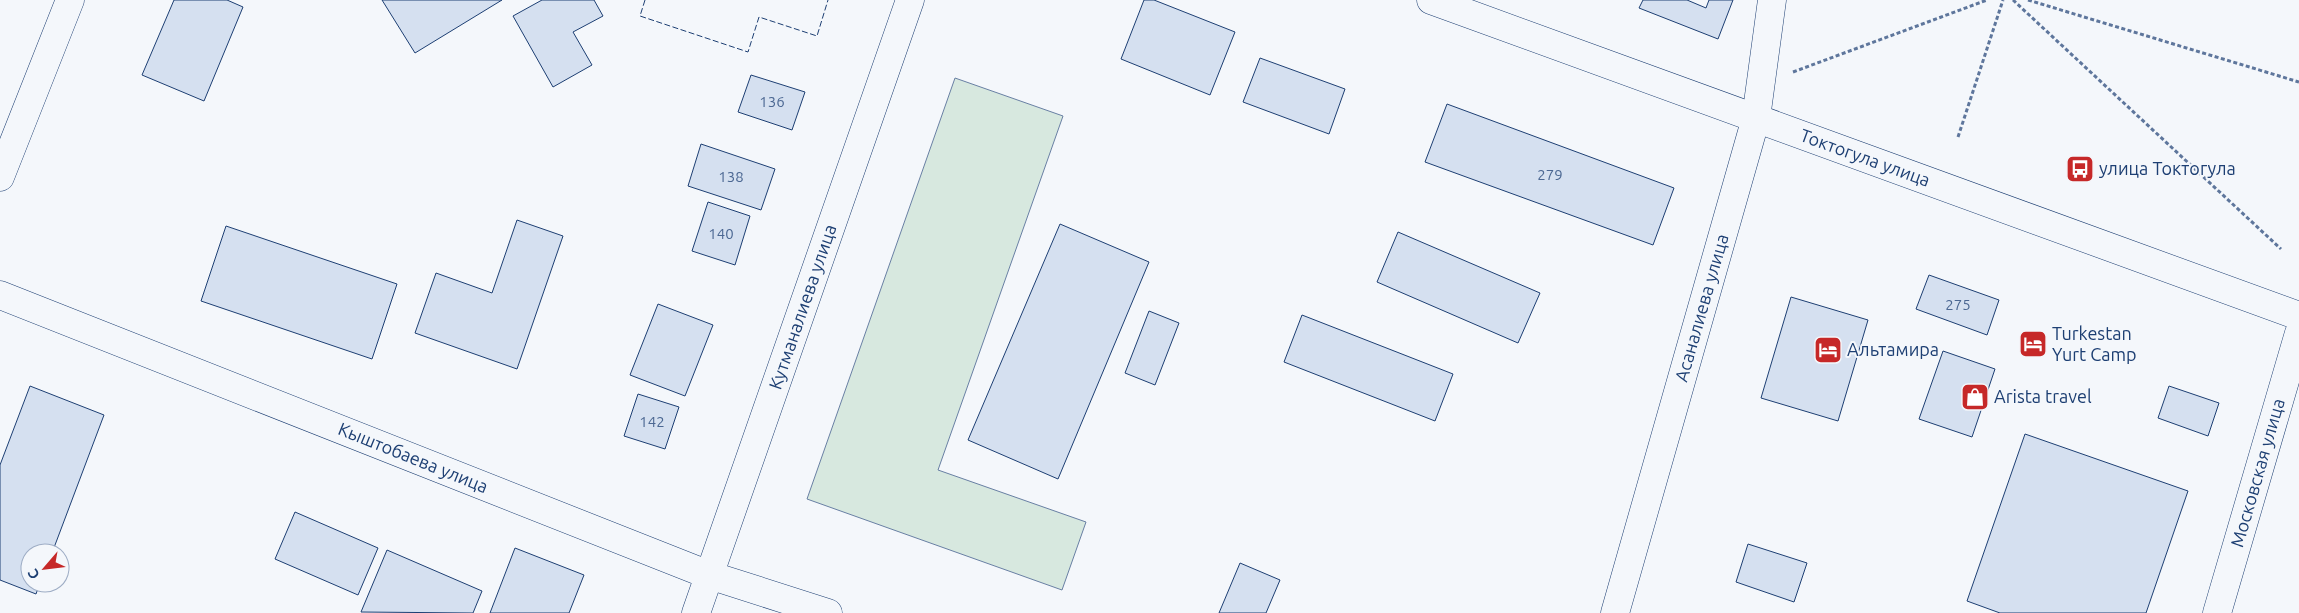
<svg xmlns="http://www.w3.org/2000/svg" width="2299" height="613" viewBox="0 0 2299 613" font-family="Ubuntu,sans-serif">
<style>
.green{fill:#d7e8df;stroke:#687fa3}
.building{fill:#d5e0f0;stroke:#1d3f73}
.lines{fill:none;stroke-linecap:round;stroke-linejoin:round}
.street-casing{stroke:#1d3f73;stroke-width:29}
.secondary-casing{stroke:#1d3f73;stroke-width:29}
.path{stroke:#5e769c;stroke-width:3;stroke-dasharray:4 2.5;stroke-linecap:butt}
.street{stroke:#f4f7fb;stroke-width:28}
.secondary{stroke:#f4f7fb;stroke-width:28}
.fence{stroke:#1d3f73;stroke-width:1;stroke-dasharray:6 2.5;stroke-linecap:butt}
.labels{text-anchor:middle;stroke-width:4;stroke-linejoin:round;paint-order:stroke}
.number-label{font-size:15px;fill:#4b6792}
.street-label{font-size:18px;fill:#1d3f73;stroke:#f4f7fb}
.poi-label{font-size:18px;fill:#1d3f73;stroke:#f4f7fb;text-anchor:start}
</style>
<rect width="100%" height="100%" fill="#f4f7fb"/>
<polygon class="green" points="955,78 1063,116 938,470 1086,522 1062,590 807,499"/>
<g class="building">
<polygon points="174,0 227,0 243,7 204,101 142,75"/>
<polygon points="382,0 502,0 415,53"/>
<polygon points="542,0 594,0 603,16 573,32 592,65 553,87 513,16"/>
<polygon points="1144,0 1154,0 1235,32 1210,95 1121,59"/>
<polygon points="1643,0 1687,0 1706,8 1709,0 1733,0 1718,39 1639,8"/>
<polygon points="1260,58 1345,89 1329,134 1243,102"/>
<polygon points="751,75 805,92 792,130 738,112"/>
<polygon points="1447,104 1674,188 1653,245 1425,162"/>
<polygon points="701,144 775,169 761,210 688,186"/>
<polygon points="708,202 750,216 735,265 692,251"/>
<polygon points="517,220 563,236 517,369 415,333 436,273 492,293"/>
<polygon points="1060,224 1149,262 1058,479 968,440"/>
<polygon points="226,226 397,284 372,359 201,301"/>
<polygon points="1398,232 1540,293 1518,343 1377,282"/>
<polygon points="1929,275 1999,300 1987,335 1916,309"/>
<polygon points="1791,297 1868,320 1838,421 1761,398"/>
<polygon points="658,304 713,325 685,396 630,375"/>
<polygon points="1149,311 1179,323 1155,385 1125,373"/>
<polygon points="1302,315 1453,374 1435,421 1284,362"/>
<polygon points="1943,351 1995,369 1972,437 1919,419"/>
<polygon points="30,386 104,415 52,553 30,553 30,583 40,583 36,594 0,580 0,465"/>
<polygon points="2169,386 2219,403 2208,436 2158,418"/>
<polygon points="638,394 679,407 665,449 624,436"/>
<polygon points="2025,434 2188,491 2146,613 2000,613 1967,601"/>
<polygon points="295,512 378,548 358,595 275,559"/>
<polygon points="1748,544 1807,563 1794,602 1736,582"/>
<polygon points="515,548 584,575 569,613 490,613"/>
<polygon points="387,550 482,591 473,613 361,612"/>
<polygon points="1240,563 1280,580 1266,613 1219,613"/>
</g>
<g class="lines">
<defs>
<g id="street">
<polyline points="0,177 70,0"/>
<polyline points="0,295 709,575 828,613"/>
<polyline points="696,613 910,0"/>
<polyline points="1615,613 1756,118 1772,0"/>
<polyline points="2217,613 2299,333"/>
</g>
<polyline id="secondary" points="1431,0 2299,316"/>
</defs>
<use href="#street" class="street-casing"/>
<use href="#secondary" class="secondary-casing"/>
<g class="path">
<polyline points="2013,0 2281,249"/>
<polyline points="2028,0 2299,82"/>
<polyline points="1793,72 1987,0"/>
<polyline points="1958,137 2003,0"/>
</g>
<use href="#street" class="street"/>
<use href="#secondary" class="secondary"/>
<polyline class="fence" points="645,0 640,16 748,52 759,17 817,36 828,0"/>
</g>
<defs>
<symbol id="bus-square" viewBox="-11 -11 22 22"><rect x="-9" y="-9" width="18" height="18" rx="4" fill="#c62828" stroke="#f4f7fb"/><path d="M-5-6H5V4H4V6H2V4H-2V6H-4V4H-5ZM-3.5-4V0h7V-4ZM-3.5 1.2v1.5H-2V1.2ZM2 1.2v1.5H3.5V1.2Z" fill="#fff"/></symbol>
<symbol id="hotel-square" viewBox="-11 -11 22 22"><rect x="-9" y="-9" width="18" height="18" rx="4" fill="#c62828" stroke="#f4f7fb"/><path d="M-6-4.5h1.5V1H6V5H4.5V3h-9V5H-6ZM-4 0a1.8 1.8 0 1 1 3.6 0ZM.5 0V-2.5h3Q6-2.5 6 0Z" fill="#fff"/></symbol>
<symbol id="shop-square" viewBox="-11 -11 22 22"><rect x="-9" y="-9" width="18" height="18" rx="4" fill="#c62828" stroke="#f4f7fb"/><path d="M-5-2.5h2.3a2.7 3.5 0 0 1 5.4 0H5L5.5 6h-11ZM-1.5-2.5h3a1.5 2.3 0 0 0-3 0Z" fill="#fff"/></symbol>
</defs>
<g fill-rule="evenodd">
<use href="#bus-square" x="2064" y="153" width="32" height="32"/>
<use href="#hotel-square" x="2017" y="328" width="32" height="32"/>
<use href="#hotel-square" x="1812" y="334" width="32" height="32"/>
<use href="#shop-square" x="1959" y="381" width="32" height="32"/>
</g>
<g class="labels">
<g class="number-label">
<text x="772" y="107">136</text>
<text x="1550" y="180">279</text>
<text x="731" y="182">138</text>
<text x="721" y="239">140</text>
<text x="1958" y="310">275</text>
<text x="652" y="427">142</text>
</g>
<g class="street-label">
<text transform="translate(1865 158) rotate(20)" y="6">Токтогула улица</text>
<text transform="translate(803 307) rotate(-71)" y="6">Кутманалиева улица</text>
<text transform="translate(1702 308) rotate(-74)" y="6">Асаналиева улица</text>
<text transform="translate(413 458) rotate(22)" y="6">Кыштобаева улица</text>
<text transform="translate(2258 473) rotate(-74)" y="6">Московская улица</text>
</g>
<g class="poi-label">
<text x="2099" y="175">улица Токтогула</text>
<text x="2052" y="340">Turkestan<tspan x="2052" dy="21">Yurt Camp</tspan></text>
<text x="1847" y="356">Альтамира</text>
<text x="1994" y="403">Arista travel</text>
</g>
</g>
<g transform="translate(45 568) rotate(242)"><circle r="24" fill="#f4f7fb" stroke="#9eadc5"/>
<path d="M0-4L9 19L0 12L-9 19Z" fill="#c62828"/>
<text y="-8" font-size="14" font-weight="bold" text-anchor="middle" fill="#1d3f73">С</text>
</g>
</svg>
